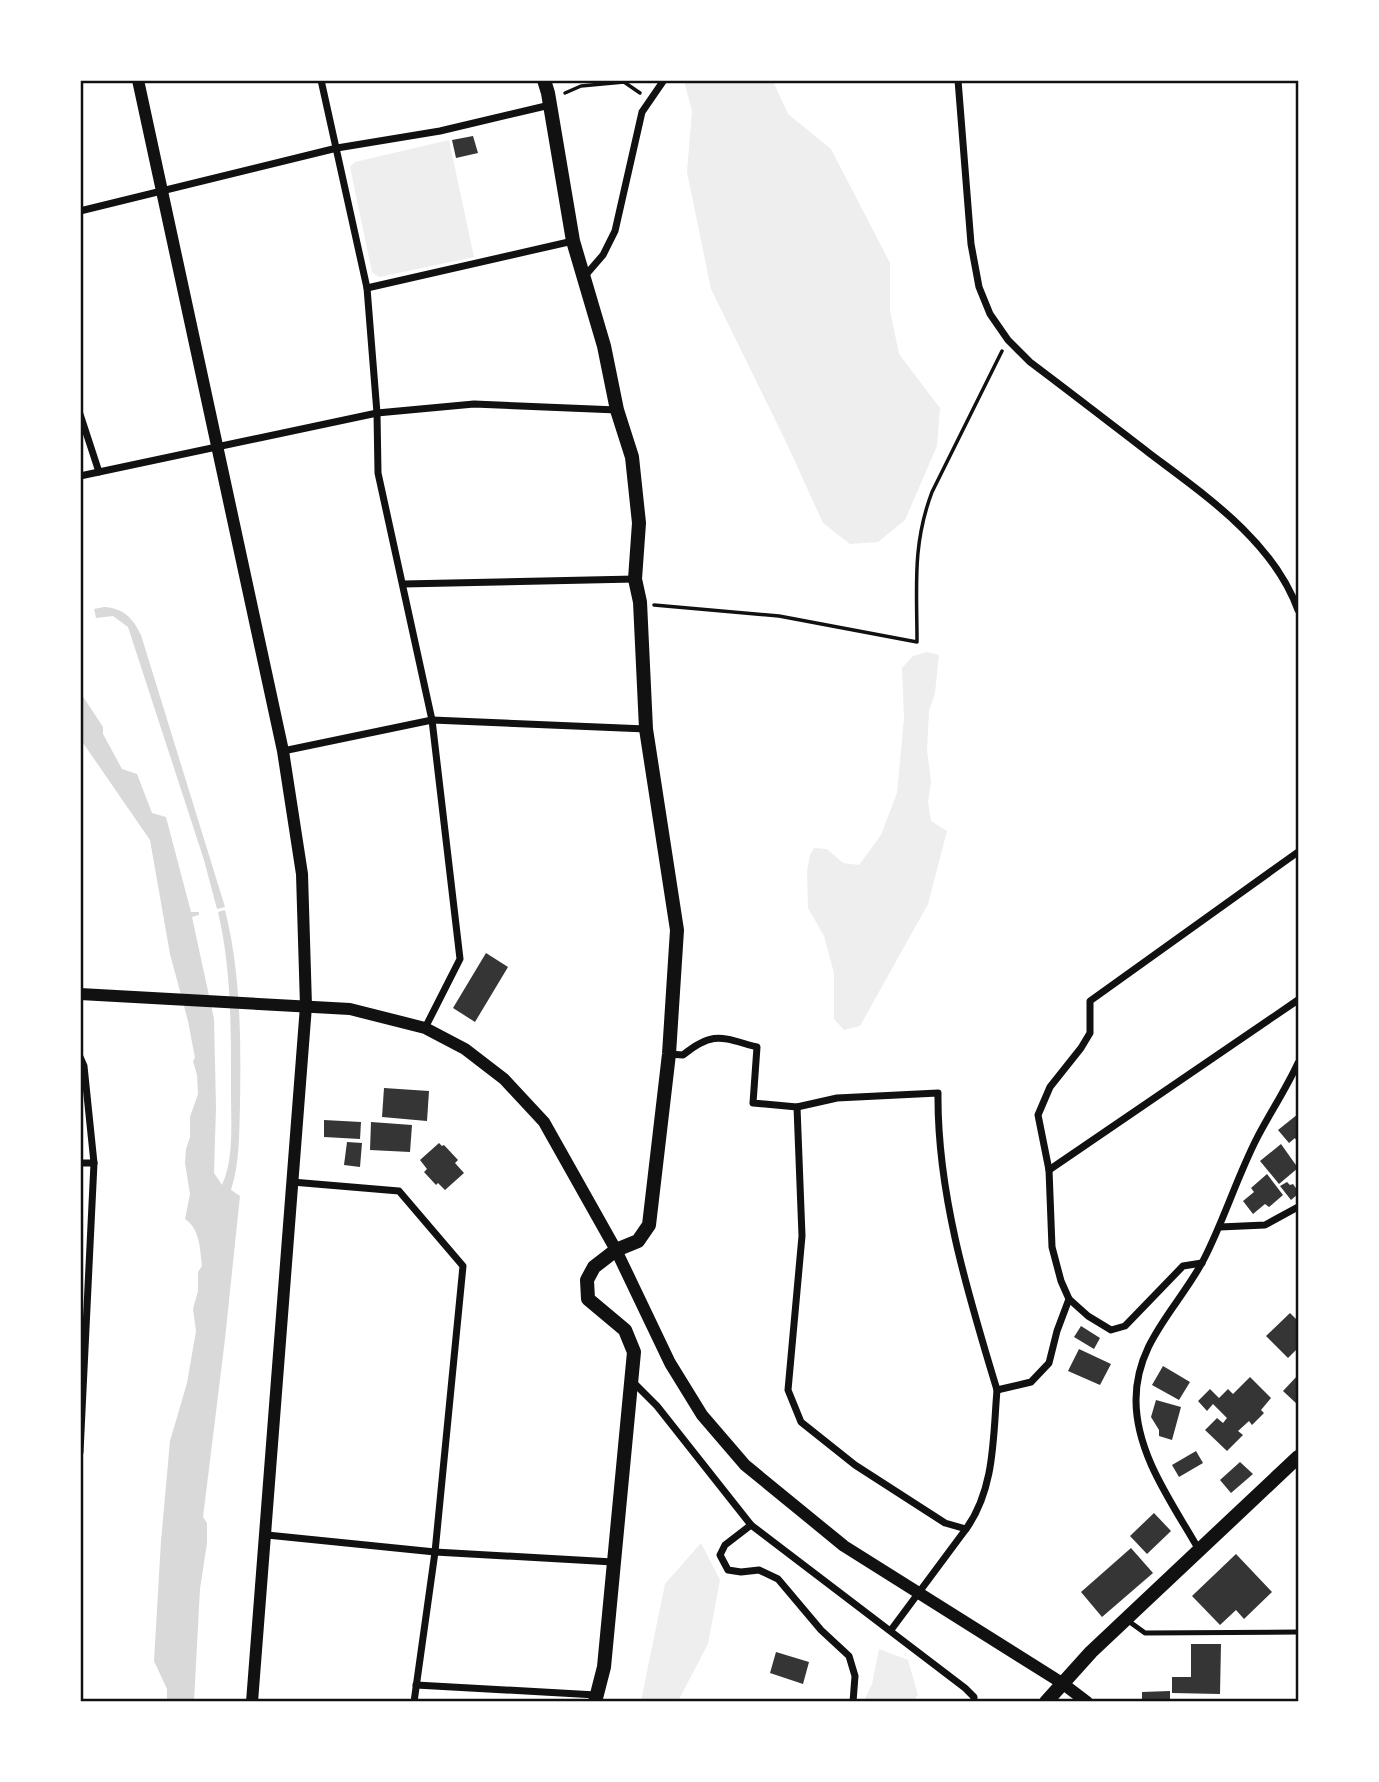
<svg xmlns="http://www.w3.org/2000/svg" width="1379" height="1782" viewBox="0 0 1379 1782" font-family="Poppins,sans-serif">
<style>
.green{fill:#eee}
.water{fill:#d9d9d9}
.building{fill:#353535}
.lines{fill:none;stroke-linecap:round;stroke-linejoin:round}
.path{stroke:#111;stroke-width:3.5}
.service{stroke:#111;stroke-width:5}
.minor{stroke:#111;stroke-width:7}
.tertiary{stroke:#111;stroke-width:12}
.secondary{stroke:#111;stroke-width:14}
.neatline{fill:none;stroke:#111;stroke-width:2.5}
</style>
<rect width="100%" height="100%" fill="#fff"/>
<g class="green">
<polygon points="684,81 773,81 788,114 831,149 890,263 890,310 899,354 940,408 937,446 905,520 878,542 850,544 823,523 787,444 711,289 687,172 692,111"/>
<polygon points="449,140 474,257 379,277 372,272 350,167 355,162"/>
<polygon points="927,652 939,655 935,693 929,711 927,750 931,782 928,802 931,821 947,831 928,904 860,1026 844,1030 834,1019 834,973 824,936 808,908 807,872 810,855 814,848 827,849 843,863 859,865 881,835 897,793 904,718 902,668 913,656"/>
<polygon points="701,1543 720,1580 708,1644 678,1701 641,1701 665,1584"/>
<polygon points="879,1649 908,1660 918,1695 913,1701 864,1701 872,1684"/>
</g>
<g class="water">
<path d="M104,607C123,608 133,618 141,635L225,907L217,909L204,860L128,627L113,616L96,618L94,609Z"/>
<path d="M80,692L103,727V734L122,769L137,774L152,813L166,817L191,912H199V915L192,917L214,1019L216,1107L214,1173L222,1185C234,1159 231,1123 231,1094C231,1033 232,972 218,912L225,910C241,974 241,1039 240,1105C239,1134 240,1162 231,1190L240,1196L225,1339L203,1517L207,1523V1543L200,1589L194,1701H167V1689L154,1661L161,1541L170,1441L187,1383L196,1331L193,1309L198,1291V1272L202,1266C200,1249 200,1229 185,1219L190,1194L185,1163L186,1149L190,1137V1117L198,1094L197,1075L193,1061L195,1058L188,1021L170,954L150,840L81,740Z"/>
</g>
<g class="building">
<polygon points="473,136 478,153 456,158 452,140"/>
<polygon points="486,953 508,967 475,1022 453,1008"/>
<polygon points="384,1088 429,1091 427,1121 382,1117"/>
<polygon points="1298,1114 1298,1143 1295,1138 1289,1143 1278,1130"/>
<polygon points="324,1120 361,1122 360,1139 324,1137"/>
<polygon points="371,1122 412,1125 410,1152 370,1150"/>
<polygon points="347,1142 362,1143 360,1167 344,1165"/>
<polygon points="439,1143 442,1146 444,1145 458,1160 455,1163 464,1173 445,1190 438,1183 436,1185 424,1172 427,1169 420,1160"/>
<polygon points="1281,1144 1298,1168 1279,1184 1260,1161"/>
<polygon points="1267,1174 1283,1195 1269,1207 1265,1204 1253,1214 1243,1201 1254,1192 1251,1188"/>
<polygon points="1287,1182 1290,1185 1293,1184 1298,1191 1298,1194 1291,1200 1280,1186"/>
<polygon points="1290,1313 1298,1321 1298,1348 1288,1358 1266,1336"/>
<polygon points="1081,1326 1100,1338 1094,1349 1074,1337"/>
<polygon points="1079,1349 1111,1364 1100,1385 1068,1371"/>
<polygon points="1163,1366 1190,1382 1179,1400 1152,1385"/>
<polygon points="1298,1375 1298,1405 1283,1391"/>
<polygon points="1250,1377 1271,1398 1261,1410 1264,1413 1252,1425 1249,1421 1238,1431 1243,1435 1227,1451 1205,1430 1217,1418 1223,1423 1227,1418 1213,1404 1207,1411 1198,1401 1210,1389 1219,1398 1228,1389 1233,1394"/>
<polygon points="1156,1400 1181,1407 1172,1440 1159,1436 1159,1430 1151,1417"/>
<polygon points="1196,1451 1203,1463 1179,1477 1172,1465"/>
<polygon points="1240,1462 1253,1474 1231,1493 1220,1480"/>
<polygon points="1154,1513 1171,1531 1147,1554 1130,1536"/>
<polygon points="1131,1548 1153,1573 1102,1617 1081,1592"/>
<polygon points="1236,1554 1272,1592 1244,1619 1236,1610 1220,1625 1192,1596"/>
<polygon points="1191,1644 1221,1644 1220,1694 1172,1693 1172,1677 1191,1677"/>
<polygon points="776,1652 809,1662 803,1684 770,1673"/>
<polygon points="1170,1691 1170,1702 1142,1702 1142,1692"/>
</g>
<g class="lines">
<g class="path">
<polyline points="565,93 581,86 624,82 640,93"/>
<path d="M654,605L779,616L917,642C917,587 912,545 932,492L1002,351"/>
</g>
<polyline class="service" points="1127,1620 1145,1633 1298,1632"/>
<g class="minor">
<polyline points="321,80 367,288 377,413 378,473 432,720 460,959 425,1028"/>
<path d="M958,80L971,244L979,287L990,314L1008,340L1030,362C1070,392 1110,423 1149,453C1206,496 1273,541 1298,610"/>
<polyline points="80,211 337,148 440,131 550,105"/>
<polyline points="584,277 603,255 615,231 642,112 664,80"/>
<polyline points="367,288 573,241"/>
<polyline points="80,414 99,472"/>
<polyline points="80,476 377,413 474,404 617,410"/>
<polyline points="403,584 635,579"/>
<polyline points="283,751 432,720 646,729"/>
<path d="M669,1054L683,1055C714,1030 722,1038 757,1047L753,1103L797,1107L802,1236L788,1390L801,1422L855,1465L945,1523L966,1529L891,1630"/>
<polyline points="80,1057 84,1066 94,1163 80,1452"/>
<path d="M797,1107L837,1098L938,1093C937,1194 968,1294 997,1390L1031,1382L1049,1363L1057,1331L1069,1299"/>
<polyline points="80,1163 94,1163"/>
<polyline points="1049,1170 1298,1000"/>
<polyline points="292,1182 399,1191 463,1266 435,1552 414,1702"/>
<polyline points="1220,1227 1265,1225 1298,1207"/>
<polyline points="1202,1263 1183,1266 1125,1326 1111,1330 1088,1316 1069,1299 1061,1281 1052,1247 1049,1170 1038,1115 1050,1087 1081,1048 1090,1033 1090,1001 1298,852"/>
<polyline points="633,1382 657,1406 751,1525 965,1688 974,1697 974,1702"/>
<polyline points="751,1525 725,1545 720,1555 728,1570 741,1572 759,1570 778,1579 821,1630 849,1656 855,1676 853,1702"/>
<path d="M966,1529C995,1489 993,1437 997,1390"/>
<polyline points="267,1535 435,1552 613,1562"/>
<path d="M1199,1550C1173,1504 1136,1455 1136,1400C1136,1341 1179,1307 1204,1259C1224,1220 1237,1177 1257,1138C1270,1113 1286,1089 1298,1063"/>
<polyline points="416,1685 596,1695"/>
</g>
<g class="tertiary">
<polyline points="138,80 283,751 302,874 306,1006 252,1702"/>
<polyline points="80,994 350,1009 425,1028 465,1049 504,1079 544,1122 616,1250 670,1363 702,1415 745,1465 844,1546 1062,1683 1087,1702"/>
</g>
<g class="secondary">
<polyline points="544,80 548,93 573,241 604,346 617,410 632,457 639,523 635,579 640,602 646,729 677,930 669,1054 649,1225 638,1241 616,1250 594,1267 587,1280 588,1299 625,1330 634,1352 604,1667 595,1702"/>
<polyline points="1046,1702 1091,1652 1298,1457"/>
</g>
</g>
<rect width="1379" height="1782" fill="none" stroke="#ffffff" stroke-width="164"/>
<rect x="82" y="82" width="1215" height="1618" class="neatline"/>
</svg>
